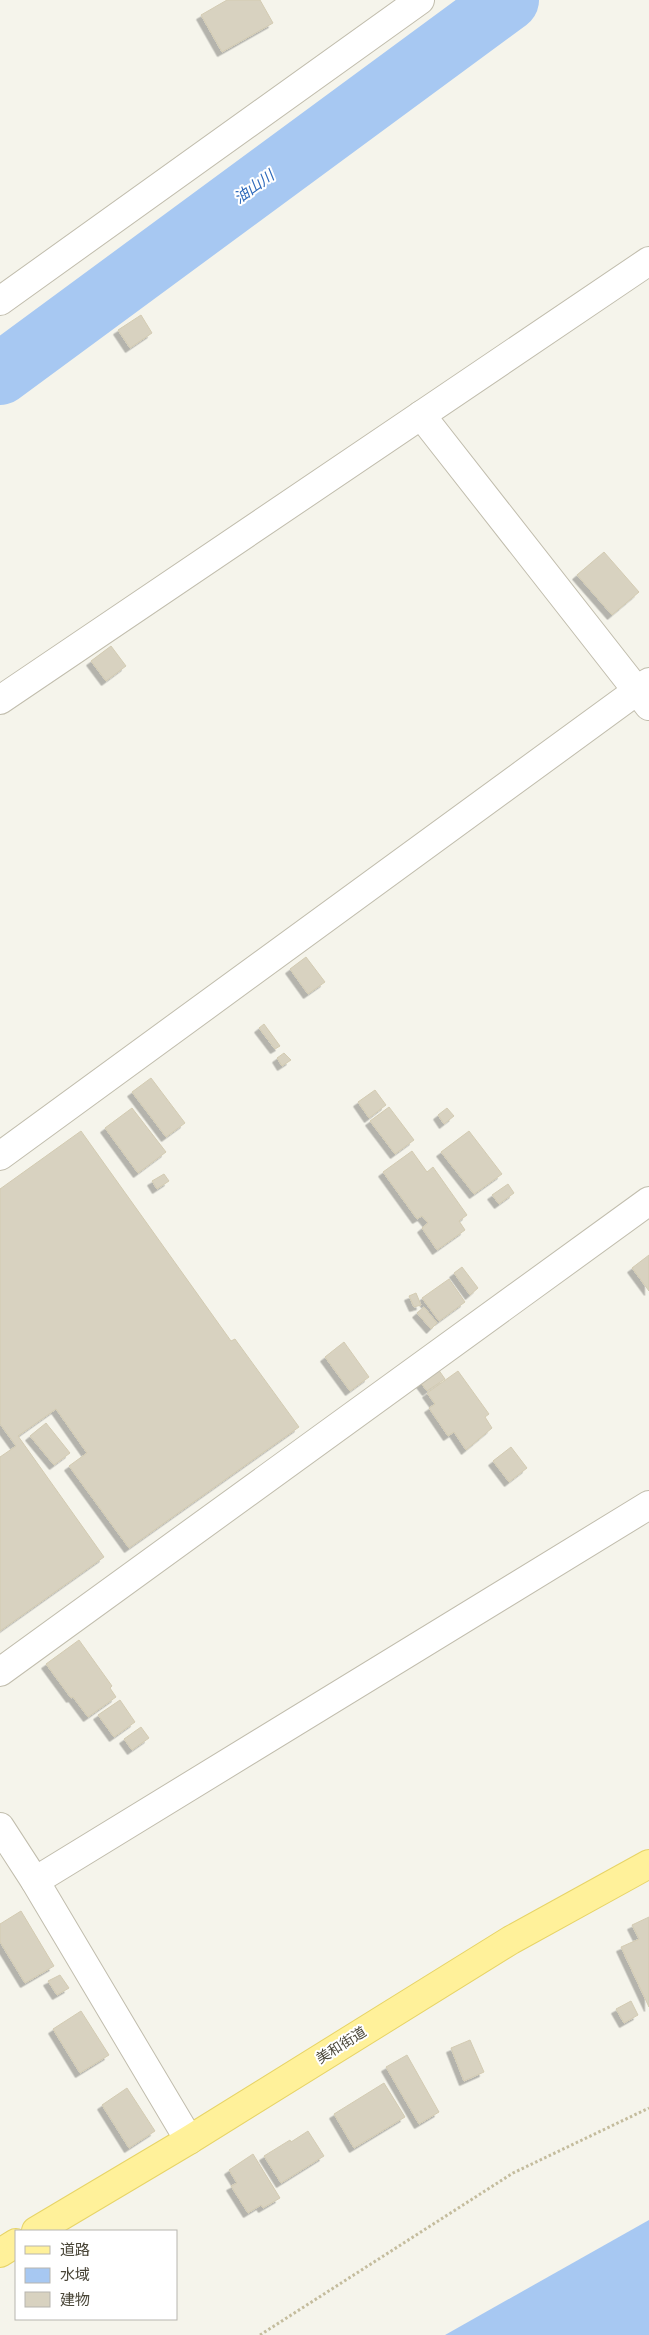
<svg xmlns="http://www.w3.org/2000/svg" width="649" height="2335" viewBox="0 0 649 2335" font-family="Cabin,'Noto Sans JP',sans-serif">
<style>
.water{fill:#a7c8f2}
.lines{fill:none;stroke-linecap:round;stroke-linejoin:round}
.river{stroke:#a7c8f2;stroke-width:62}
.building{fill:#d8d2c0;stroke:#d3cbb2;filter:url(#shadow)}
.street-casing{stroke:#c1bdad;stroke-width:30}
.primary-casing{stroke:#e7d467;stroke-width:30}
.path{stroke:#c4bc9d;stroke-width:3;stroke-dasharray:2.5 2.5;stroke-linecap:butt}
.street{stroke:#fff;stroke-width:28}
.primary{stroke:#fff19a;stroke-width:28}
.labels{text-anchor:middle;stroke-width:4;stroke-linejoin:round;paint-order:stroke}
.street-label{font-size:14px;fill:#4a4638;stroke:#fff}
.water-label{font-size:15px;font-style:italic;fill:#2d69ba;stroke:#fff}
</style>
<defs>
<filter id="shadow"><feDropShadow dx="-4.5" dy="4.5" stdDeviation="0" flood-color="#0004"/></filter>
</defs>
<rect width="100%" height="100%" fill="#f5f4eb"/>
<polygon class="water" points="649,2220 649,2335 445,2335"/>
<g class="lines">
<polyline class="river" points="0,374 508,0"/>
</g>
<g class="building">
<polygon points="227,0 260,0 273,23 222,52 201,15"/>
<polygon points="141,315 152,333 130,348 118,330"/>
<polygon points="604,552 639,592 612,615 577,575"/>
<polygon points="111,646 126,666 106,681 91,661"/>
<polygon points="306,957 325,982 308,994 290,969"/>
<polygon points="264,1024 280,1046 275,1049 259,1028"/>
<polygon points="284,1053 291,1060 282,1066 277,1058"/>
<polygon points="151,1078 185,1123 166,1137 132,1092"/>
<polygon points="375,1090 386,1105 369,1118 358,1102"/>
<polygon points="389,1107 414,1140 395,1154 370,1121"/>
<polygon points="132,1108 166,1152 138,1173 105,1128"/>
<polygon points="447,1108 454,1116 444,1124 438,1115"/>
<polygon points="81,1131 231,1341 235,1339 299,1427 129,1548 69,1466 87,1453 56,1409 18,1436 104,1557 0,1631 0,1457 16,1446 0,1424 0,1189"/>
<polygon points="469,1131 502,1174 474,1194 441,1152"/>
<polygon points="412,1151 427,1172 433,1167 467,1215 459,1221 465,1230 437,1250 422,1228 428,1223 422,1216 417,1219 383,1172"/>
<polygon points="164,1174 169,1181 157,1189 152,1181"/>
<polygon points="508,1184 514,1193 499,1204 492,1195"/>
<polygon points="649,1255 649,1291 632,1268"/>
<polygon points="462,1267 478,1288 470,1295 454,1273"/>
<polygon points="449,1279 465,1302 439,1321 422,1298"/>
<polygon points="416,1293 421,1305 414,1307 409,1296"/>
<polygon points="424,1307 437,1323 431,1329 417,1313"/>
<polygon points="344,1342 369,1377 350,1391 325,1357"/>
<polygon points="438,1369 445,1379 427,1391 420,1382"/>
<polygon points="458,1371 489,1414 485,1417 492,1428 466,1450 454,1432 448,1436 429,1408 435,1404 427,1393"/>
<polygon points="46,1423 70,1453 54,1465 30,1436"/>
<polygon points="511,1447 527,1468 509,1482 493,1461"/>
<polygon points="79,1640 112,1686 110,1688 116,1697 88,1717 73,1697 71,1698 46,1664"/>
<polygon points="120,1700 135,1722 114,1737 98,1715"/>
<polygon points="141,1727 149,1738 132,1750 124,1739"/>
<polygon points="21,1911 54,1966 25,1983 0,1942 0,1924"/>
<polygon points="649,1917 649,2007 621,1947 639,1939 632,1925"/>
<polygon points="60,1975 69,1988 57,1995 48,1981"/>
<polygon points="631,2001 638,2015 624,2023 616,2009"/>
<polygon points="81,2011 109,2055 80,2073 53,2029"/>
<polygon points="470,2040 484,2072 464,2081 451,2048"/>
<polygon points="407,2055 439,2112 419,2124 386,2067"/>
<polygon points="384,2083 405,2117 354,2148 334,2114"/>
<polygon points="127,2088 155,2131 129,2148 102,2105"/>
<polygon points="308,2131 324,2156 281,2183 264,2156 290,2140 291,2142"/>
<polygon points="253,2154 280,2198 263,2208 261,2205 248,2213 231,2186 237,2183 229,2170"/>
</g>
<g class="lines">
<defs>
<g id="street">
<polyline points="0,301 420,0"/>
<polyline points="421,415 649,706"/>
<polyline points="0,700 649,261"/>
<polyline points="0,1156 649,682"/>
<polyline points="0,1672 649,1201"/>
<polyline points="0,1827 35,1881 189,2140"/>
<polyline points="35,1881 649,1505"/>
</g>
<g id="primary">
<polyline points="36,2231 189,2140 511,1940 649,1864"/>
<polyline points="0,2253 16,2243"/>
</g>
</defs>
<use href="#street" class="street-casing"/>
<use href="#primary" class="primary-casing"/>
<polyline class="path" points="260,2335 513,2173 649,2108"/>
<use href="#street" class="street"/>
<use href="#primary" class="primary"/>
</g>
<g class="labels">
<g class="street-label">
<text transform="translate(341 2045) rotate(-32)" y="5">美和街道</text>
</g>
<g class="water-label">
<text transform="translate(254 187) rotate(-36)" y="5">油山川</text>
</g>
</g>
<rect x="15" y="2230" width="162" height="90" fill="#ffffff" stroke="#b7b5af"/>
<rect x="25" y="2246" width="25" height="8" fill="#fff19a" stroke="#b7b5af"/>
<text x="60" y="2255" font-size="15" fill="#4a4638">道路</text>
<rect x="25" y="2268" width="25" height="15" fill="#a7c8f2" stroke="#b7b5af"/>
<text x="60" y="2280" font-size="15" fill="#4a4638">水域</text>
<rect x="25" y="2292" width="25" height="15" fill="#d8d2c0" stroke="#b7b5af"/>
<text x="60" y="2305" font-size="15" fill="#4a4638">建物</text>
</svg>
